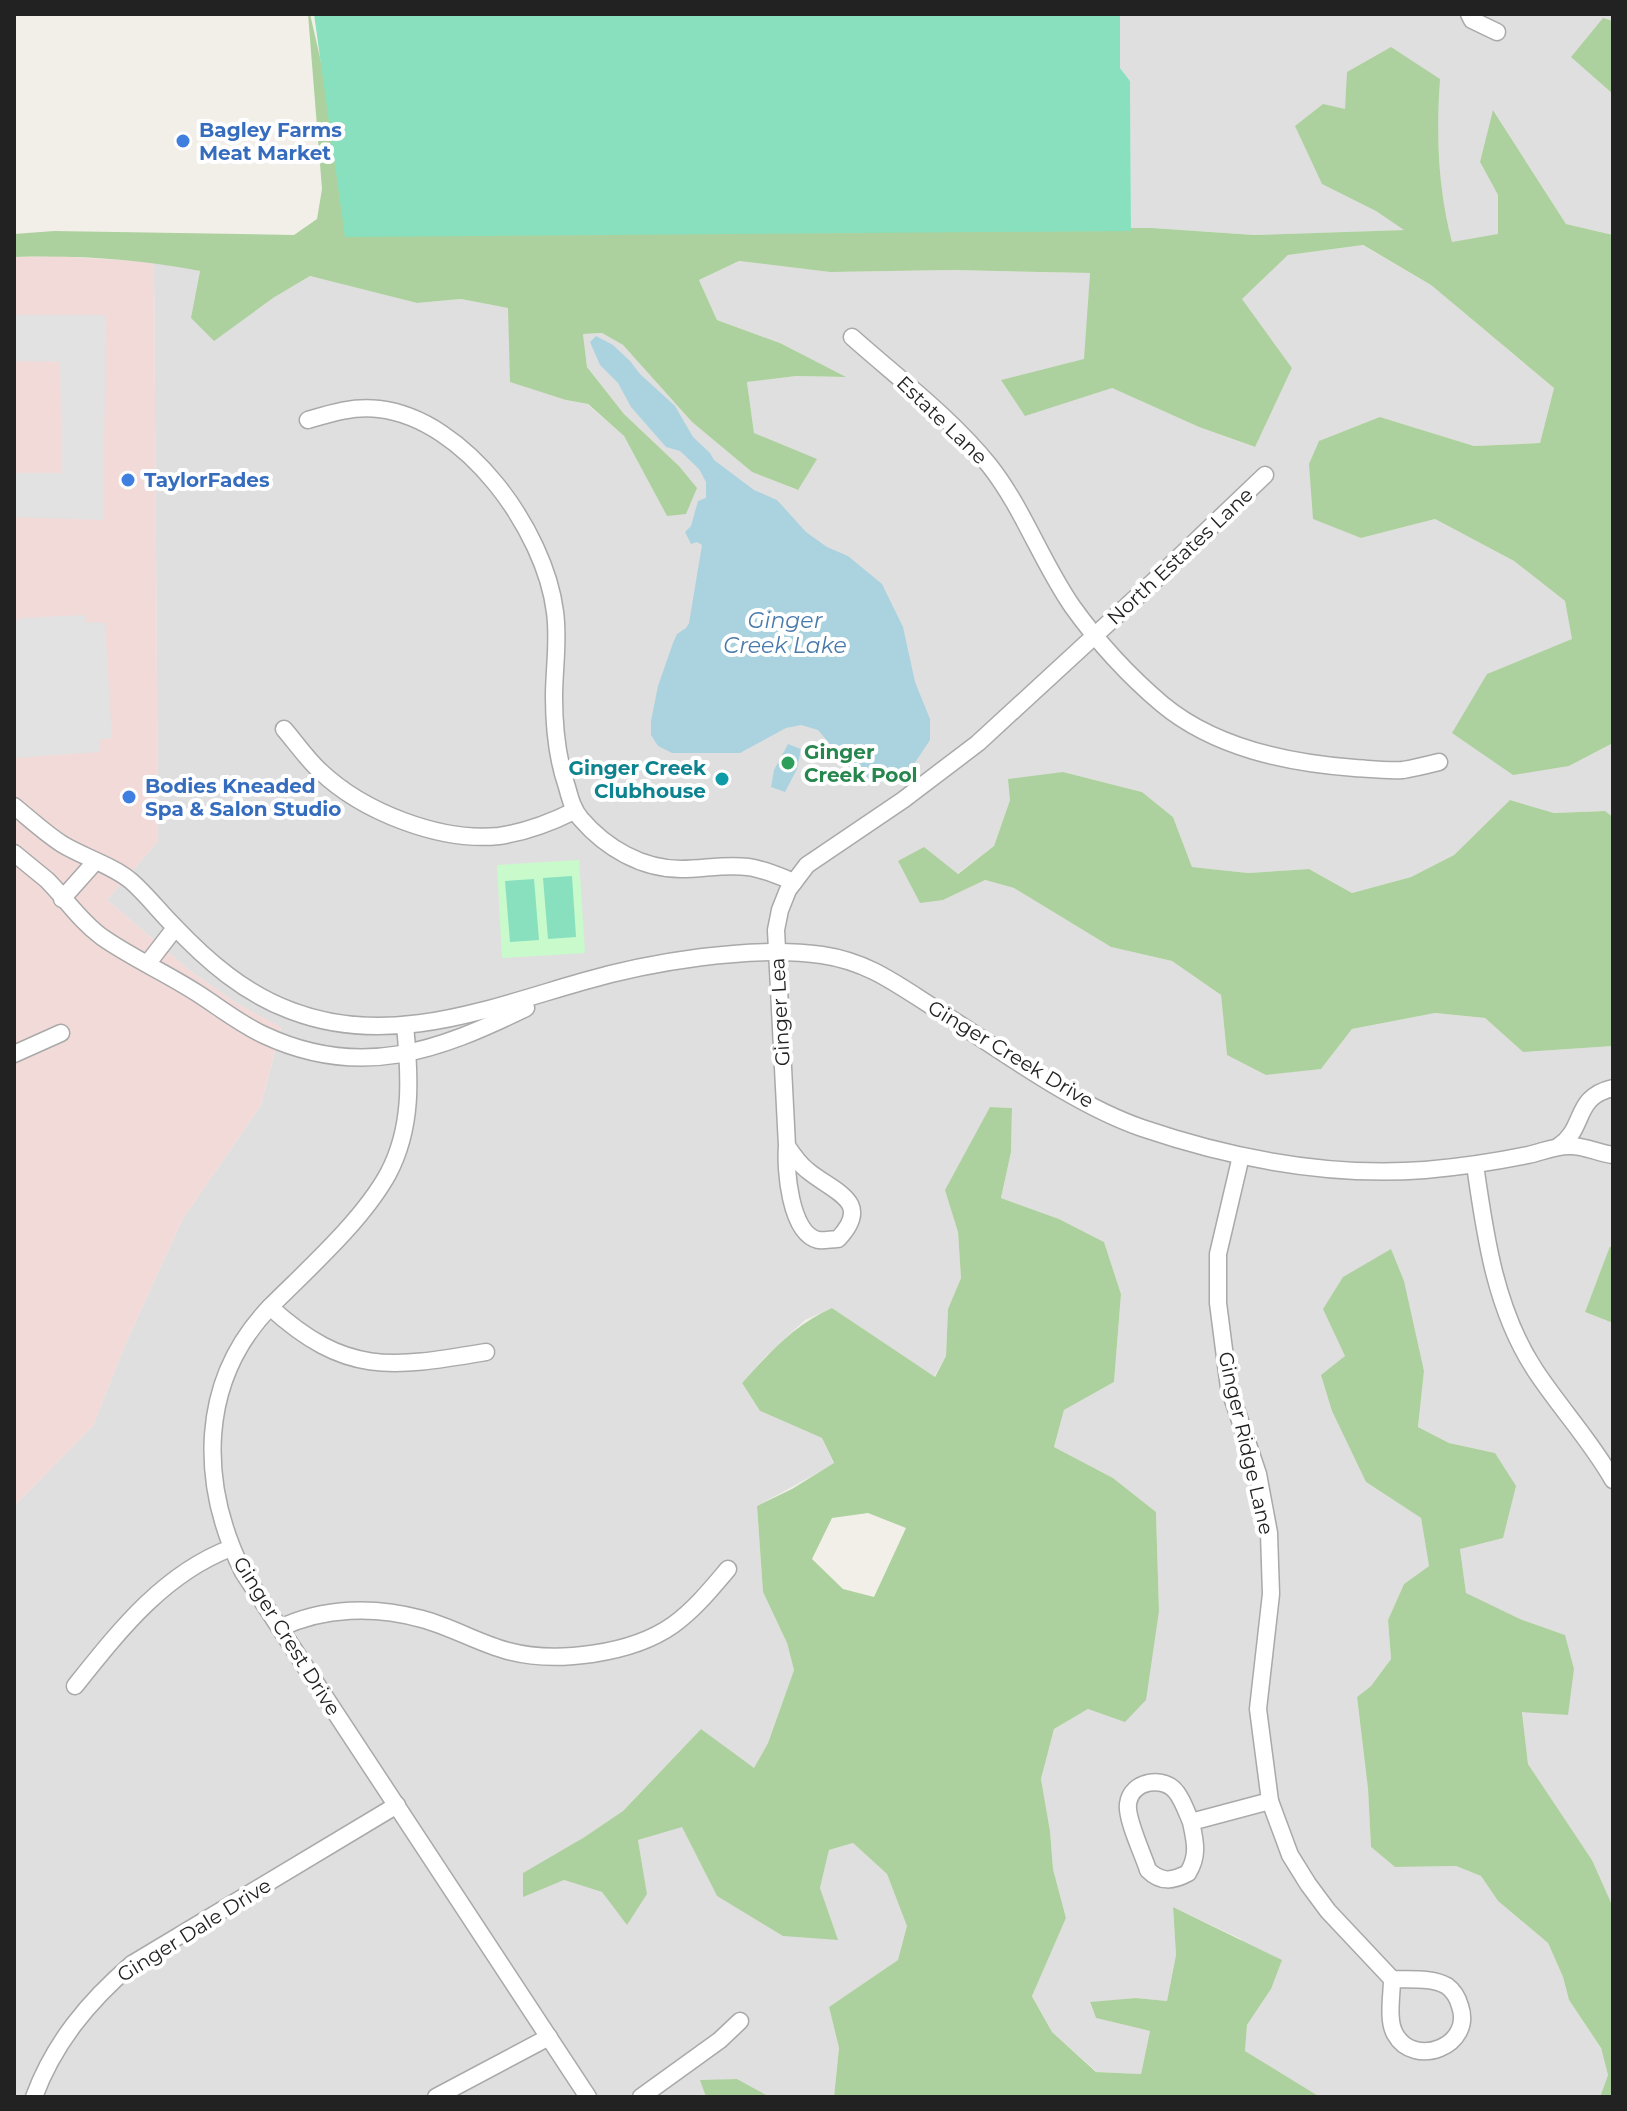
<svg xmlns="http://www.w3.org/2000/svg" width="1627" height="2111" viewBox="0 0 1627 2111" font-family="Montserrat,sans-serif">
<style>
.residential{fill:#e0dfdf}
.commercial{fill:#f2dad9}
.forest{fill:#add19e;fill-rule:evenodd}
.park{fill:#c8facc}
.pitch{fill:#88e0be}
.parking{fill:#e2e2e2}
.water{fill:#aad3df}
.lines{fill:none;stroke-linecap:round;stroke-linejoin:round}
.minor-casing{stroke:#a9a9a9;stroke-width:19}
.minor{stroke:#fff;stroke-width:16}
.shop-dot{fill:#3f7fe0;stroke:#fff;stroke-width:3}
.leisure-dot{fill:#2e9e5b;stroke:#fff;stroke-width:3}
.culture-dot{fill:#0f9aa8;stroke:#fff;stroke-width:3}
.labels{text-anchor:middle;stroke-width:8;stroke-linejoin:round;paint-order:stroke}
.shop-label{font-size:20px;font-weight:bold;fill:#366cbe;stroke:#fff;text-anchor:start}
.street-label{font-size:20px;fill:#222;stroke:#fff}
.leisure-label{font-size:20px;font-weight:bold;fill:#27864d;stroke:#fff;text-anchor:start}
.culture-label{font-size:20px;font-weight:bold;fill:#0d838f;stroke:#fff;text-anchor:end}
.water-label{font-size:22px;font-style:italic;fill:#4a7aab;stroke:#fff}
</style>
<rect width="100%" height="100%" fill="#f2efe9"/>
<g class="residential">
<polygon points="1120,14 1613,14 1613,21 1603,19 1572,56 1613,94 1613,235 1566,224 1494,111 1480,162 1498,195 1498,235 1452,243 1442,207 1437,121 1439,79 1376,211 1406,230 1254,235 1152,228 1131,231 1130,81 1120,68"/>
<polygon points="1362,245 1431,285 1554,388 1540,443 1474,446 1380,417 1361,538 1435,519 1514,561 1565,601 1573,639 1487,674 1569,766 1613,743 1613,817 1605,811 1554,813 1510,800 1454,855 1411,877 1352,893 1309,869 1248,873 1192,867 1173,817 1142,792 1063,772 1010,800 994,846 957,874 943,900 984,880 1014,888 1111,947 1172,961 1221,995 1227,1055 1321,1069 1352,1029 1435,1013 1485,1018 1523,1052 1613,1046 1613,1249 1610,1246 1585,1312 1613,1323 1613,1907 1592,1860 1528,1764 1522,1711 1567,1715 1565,1635 1520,1619 1466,1594 1460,1549 1495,1453 1449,1443 1418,1427 1424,1371 1415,1336 1345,1357 1366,1482 1421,1518 1429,1566 1404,1584 1388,1620 1391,1659 1371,1686 1357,1697 1368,1789 1371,1847 1395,1867 1456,1866 1481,1876 1498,1901 1548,1943 1563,1977 1569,2000 1601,2048 1608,2075 1600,2097 1320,2097 1245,2051 1247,2025 1271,1989 1241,1939 1173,1907 1176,1955 1167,2001 1136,1998 1090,2003 1096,2018 1150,2031 1141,2074 1097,2072 1052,2032 1032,1995 1066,1918 1053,1869 1050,1831 1041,1779 1054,1729 1088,1709 1159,1611 1156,1512 1113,1478 1054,1447 1064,1410 1114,1382 1121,1294 1104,1242 1059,1219 1001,1198 1011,1152 1012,1108 991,1107 946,1189 958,1232 961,1278 948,1309 946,1356 934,1377 832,1308 805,1320 767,1355 742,1383 760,1411 822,1438 834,1464 757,1506 763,1592 787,1643 794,1670 768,1743 754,1769 701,1729 623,1811 583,1838 564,1880 602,1892 647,1894 638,1840 682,1826 717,1896 837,1940 820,1888 829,1850 853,1843 887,1874 908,1926 899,1960 829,2007 839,2048 834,2097 770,2097 737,2079 701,2081 706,2097 14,2097 14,1506 93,1426 125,1345 182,1220 261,1105 281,1028 238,1004 189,970 107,900 158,841 154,262 200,271 192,317 273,298 310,276 417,303 461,299 509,308 566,400 587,404 624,436 667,516 696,488 679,466 624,414 587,367 583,334 602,333 623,345 692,422 752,472 797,490 754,433 747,382 796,376 844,377 780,343 717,320 699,280 739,261 830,272 953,270 1090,273 1085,359 1112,388 1199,427 1254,447 1292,368 1241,299 1288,255"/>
</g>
<polygon class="commercial" points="52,256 154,262 158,841 107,900 189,970 238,1004 281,1027 261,1105 182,1220 125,1345 93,1426 14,1506 14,257"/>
<g class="forest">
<path d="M308,14H310L333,114L827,228H1152L1254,235L1404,230L1376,211L1322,184L1295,126L1323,104L1345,109L1347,72L1391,47L1440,79C1436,134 1438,189 1452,242L1498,234V195L1480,162L1493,110L1566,224L1613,235V743L1569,766L1513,775L1452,733L1487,674L1572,639L1565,601L1514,561L1435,519L1361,538L1313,519L1309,464L1319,441L1380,417L1474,446L1540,443L1554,388L1431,285L1363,245L1288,255L1242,299L1292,368L1255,447L1199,427L1112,388L1025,416L1001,380L1084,359L1090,273L953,270L830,272L739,261L699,280L717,320L780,343L846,377L796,376L747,382L754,433L817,459L798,490L752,472L692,422L623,345L602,333L583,334L587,367L624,414L679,466L697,488L686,514L667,516L624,436L588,404L566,400L510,382L508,308L461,299L417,303L310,276L273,298L214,341L191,318L200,271C139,259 76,255 14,257V234L54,231L294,235L317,219L322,189Z"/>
<polygon points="1603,18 1613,21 1613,94 1571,57"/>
<polygon points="1063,772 1142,792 1173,817 1192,867 1248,873 1309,869 1352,893 1411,877 1454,855 1510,800 1554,813 1605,811 1613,817 1613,1046 1523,1052 1485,1018 1435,1013 1352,1029 1321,1069 1266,1075 1227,1055 1221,995 1172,961 1111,947 1014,888 985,880 943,900 920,903 898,861 924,847 958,874 994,846 1010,800 1008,779"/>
<path d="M990,1107L1012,1108L1011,1152L1001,1198L1059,1219L1104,1242L1121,1294L1114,1382L1064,1410L1054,1447L1113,1478L1156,1512L1159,1611L1146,1700L1125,1722L1088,1709L1054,1729L1041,1779L1050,1831L1053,1869L1066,1918L1032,1996L1052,2032L1096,2072L1141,2074L1150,2031L1096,2018L1090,2002L1136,1998L1167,2001L1176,1955L1173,1907L1282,1960L1271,1989L1247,2025L1245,2051L1320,2097H834L839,2048L829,2007L898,1960L907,1926L887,1874L853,1843L829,1850L820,1888L838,1940L783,1936L717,1896L682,1827L638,1840L647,1894L627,1925L602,1892L564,1880L523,1897V1873L583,1838L623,1811L701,1729L754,1768L768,1743L794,1670L787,1643L763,1592L757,1506L792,1489L834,1463L822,1438L760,1411L742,1383C770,1352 794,1325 832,1308L935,1377L946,1356L948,1309L961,1278L958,1232L945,1190ZM868,1513L906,1528L874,1597L843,1589L812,1559L832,1518Z"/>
<polygon points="1610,1246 1613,1249 1613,1323 1585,1312"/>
<polygon points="1391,1249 1404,1281 1424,1371 1418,1427 1449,1443 1495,1453 1516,1486 1503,1538 1460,1549 1466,1593 1520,1619 1565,1635 1574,1669 1568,1715 1522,1712 1528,1764 1592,1860 1613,1907 1613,2097 1600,2097 1608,2075 1601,2048 1569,2000 1563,1977 1548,1943 1498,1901 1481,1876 1456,1866 1395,1867 1371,1847 1368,1789 1357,1697 1371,1686 1391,1659 1388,1620 1404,1584 1429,1566 1421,1518 1366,1482 1332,1411 1321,1375 1345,1356 1323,1309 1343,1277"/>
<polygon points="737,2079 770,2097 706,2097 700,2080"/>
</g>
<polygon class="park" points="579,860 585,953 502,958 497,865"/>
<g class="pitch">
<polygon points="314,14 1120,14 1120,68 1130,81 1131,231 345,237"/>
<polygon points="572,876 576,937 548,939 543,878"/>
<polygon points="534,879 539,940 510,942 505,881"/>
</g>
<g class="parking">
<polygon points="14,315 106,315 103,520 14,517 14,473 62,473 60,362 14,361"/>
<polygon points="85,615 86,622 105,623 112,738 99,740 99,752 14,758 14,622 21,618"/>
</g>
<g class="water">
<polygon points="596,336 613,345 630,361 640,374 675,406 693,437 710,453 714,460 754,490 777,500 806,532 827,547 848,556 882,584 903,627 915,682 930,719 930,740 914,764 902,775 882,782 867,781 855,774 818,730 801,725 786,728 740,753 672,753 658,746 651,735 651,721 658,686 673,643 677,634 686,628 689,623 702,545 697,542 691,544 685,532 691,526 698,501 706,498 706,482 699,469 680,451 666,447 631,407 618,383 600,365 590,342"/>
<polygon points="788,744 801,749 797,769 785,792 771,787 774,770"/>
</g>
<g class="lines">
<defs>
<g id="minor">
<polyline points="1469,14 1472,20 1497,32"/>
<path d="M852,337C898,378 950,417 989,465C1023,508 1041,561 1072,606C1097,641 1129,676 1162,704C1215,748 1287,763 1355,768C1371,769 1387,771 1403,770C1415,768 1427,765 1439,762"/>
<path d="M308,420C331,413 353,406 379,409C466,419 545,531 555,612C559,641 554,668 554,697C554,727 557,758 567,787C570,798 573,810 581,819C606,848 642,869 681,869C704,869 725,864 748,867C764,869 779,876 794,882"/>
<path d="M284,729C296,743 307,759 320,771C363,812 440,842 499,836C526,832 550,823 574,811"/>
<path d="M14,806C30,819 45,833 62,844C83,857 112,865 131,881C146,894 159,911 173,925C207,961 245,994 292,1011C389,1048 487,1009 581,982C649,962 752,945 822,955C870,962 899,986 939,1011C1001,1050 1073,1104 1142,1128C1233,1159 1329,1177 1425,1170C1460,1167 1494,1162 1528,1155C1542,1152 1557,1145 1571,1146C1584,1146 1599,1153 1613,1155"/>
<path d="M14,853C25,862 36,871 47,880C66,899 80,921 102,937C132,958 166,973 197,993C219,1007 240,1024 264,1035C360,1080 438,1051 526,1008"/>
<polyline points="62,899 95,862"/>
<polyline points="148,963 175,928"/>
<path d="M405,1025C410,1077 413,1127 388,1174C362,1221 309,1268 271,1306C198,1381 199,1483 243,1572L588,2097"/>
<polyline points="14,1054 61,1033"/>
<path d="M787,1146C793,1155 799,1164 807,1170C833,1192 874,1201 838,1239C832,1239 823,1241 818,1240C790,1233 785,1169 787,1146L776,930L780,910L788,890L807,865L903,800L978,743L1153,582L1265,475"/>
<path d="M1559,1146C1586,1128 1573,1097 1613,1088"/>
<path d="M1241,1156L1218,1254V1303L1229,1388L1258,1474L1269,1533L1271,1594L1258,1709L1270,1801L1290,1855L1308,1884L1328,1911L1392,1979C1392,1995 1387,2020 1395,2034C1414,2069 1474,2046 1460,2006C1458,1999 1454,1991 1447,1986C1432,1977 1409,1980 1392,1979"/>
<path d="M1475,1165C1485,1235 1495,1309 1535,1370C1560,1408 1591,1441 1613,1480"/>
<path d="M270,1307C346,1376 391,1368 486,1352"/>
<path d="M280,1628C324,1607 375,1606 422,1619C452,1627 478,1643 508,1651C556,1664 632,1654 673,1625C695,1609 711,1589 728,1569"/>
<path d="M75,1686C119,1631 163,1574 231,1548"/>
<path d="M1191,1822C1195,1841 1199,1855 1188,1873C1173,1881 1161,1883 1148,1870C1143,1854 1126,1819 1128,1804C1131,1780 1165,1775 1177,1793C1183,1801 1187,1813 1191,1822L1270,1801"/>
<path d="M34,2097C54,2043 88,2002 132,1964L397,1805"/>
<polyline points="436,2097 549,2037"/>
<polyline points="641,2097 720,2040 740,2021"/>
</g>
</defs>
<use href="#minor" class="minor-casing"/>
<use href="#minor" class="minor"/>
</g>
<g class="shop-dot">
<circle cx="183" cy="141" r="8"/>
<circle cx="128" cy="480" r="8"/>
<circle cx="129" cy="797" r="8"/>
</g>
<circle class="leisure-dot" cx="788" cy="763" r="8"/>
<circle class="culture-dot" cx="722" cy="779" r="8"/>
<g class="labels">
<g class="shop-label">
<text x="199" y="137">Bagley Farms<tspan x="199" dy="23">Meat Market</tspan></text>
<text x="144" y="487">TaylorFades</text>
<text x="145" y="793">Bodies Kneaded<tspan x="145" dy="23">Spa &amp; Salon Studio</tspan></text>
</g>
<g class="street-label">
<text transform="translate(942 420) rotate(44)" y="7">Estate Lane</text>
<text transform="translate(1180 556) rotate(-43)" y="7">North Estates Lane</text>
<text transform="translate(780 1012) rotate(-93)" y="7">Ginger Lea</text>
<text transform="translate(1011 1054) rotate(31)" y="7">Ginger Creek Drive</text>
<text transform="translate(1246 1443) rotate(77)" y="7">Ginger Ridge Lane</text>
<text transform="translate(287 1636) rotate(58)" y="7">Ginger Crest Drive</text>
<text transform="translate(194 1930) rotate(-32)" y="7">Ginger Dale Drive</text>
</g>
<g class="leisure-label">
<text x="804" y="759">Ginger<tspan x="804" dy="23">Creek Pool</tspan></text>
</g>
<g class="culture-label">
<text x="706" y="775">Ginger Creek<tspan x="706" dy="23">Clubhouse</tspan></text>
</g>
<g class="water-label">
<text x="785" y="628">Ginger<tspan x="785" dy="25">Creek Lake</tspan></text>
</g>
</g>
<rect width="1627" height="2111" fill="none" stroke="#222222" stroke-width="32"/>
</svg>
